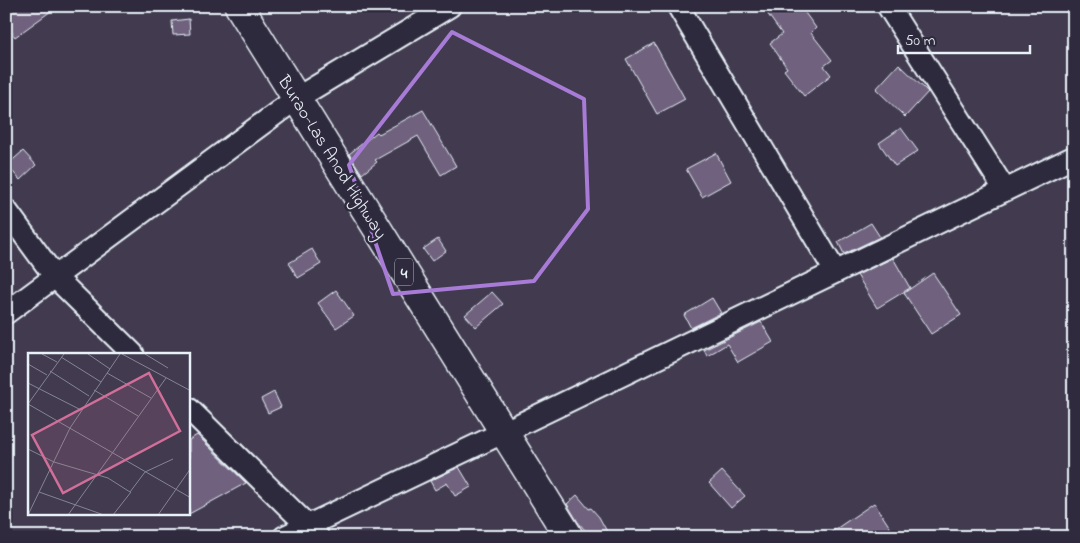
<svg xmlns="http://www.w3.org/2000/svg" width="1080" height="543" viewBox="0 0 1080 543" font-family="'Indie Flower',sans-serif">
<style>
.building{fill:#70627e;stroke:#e8f1f8}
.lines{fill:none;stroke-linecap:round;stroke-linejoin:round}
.minor-casing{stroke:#e8f1f8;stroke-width:25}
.highway-casing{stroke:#e8f1f8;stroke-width:31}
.minor{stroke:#2f2a3d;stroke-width:21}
.highway{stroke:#2f2a3d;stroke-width:28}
.marked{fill:none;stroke:#a77bd6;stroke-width:4;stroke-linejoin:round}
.labels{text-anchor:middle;stroke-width:5;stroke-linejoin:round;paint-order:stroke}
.shield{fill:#2f2a3d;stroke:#b0b5c0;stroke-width:1}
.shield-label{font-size:16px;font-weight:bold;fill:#e8f1f8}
.street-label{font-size:18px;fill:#e8f1f8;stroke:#2f2a3d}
.inset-road{fill:none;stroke:#848493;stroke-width:1}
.view{fill:#d16f9a;fill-opacity:0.15;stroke:#d16f9a;stroke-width:2.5}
.inset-edge{fill:none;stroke:#e8f1f8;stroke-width:2.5}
</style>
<rect width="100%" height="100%" fill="#423b50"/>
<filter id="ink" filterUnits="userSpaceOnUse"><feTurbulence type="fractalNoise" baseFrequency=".02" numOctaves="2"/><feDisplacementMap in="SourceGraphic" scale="10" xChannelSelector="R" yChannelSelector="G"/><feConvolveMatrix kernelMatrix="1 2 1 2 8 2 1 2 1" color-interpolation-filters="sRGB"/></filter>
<g filter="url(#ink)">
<g class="building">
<polygon points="6,6 58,6 15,37 6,24"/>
<polygon points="762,6 800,6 816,28 811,33 832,60 824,66 831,75 804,96 784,70 787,68 770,43 782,34"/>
<polygon points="189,19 190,34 173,35 172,21"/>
<polygon points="654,43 685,99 657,114 626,59"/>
<polygon points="899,64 928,92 905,117 876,89"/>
<polygon points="423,110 456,166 441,175 418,136 375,160 377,162 362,174 349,154 377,132 379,134"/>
<polygon points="901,128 918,151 895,166 879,143"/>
<polygon points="23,151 36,165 20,180 7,165"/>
<polygon points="716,153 731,181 702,197 686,169"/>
<polygon points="871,223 880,237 844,254 838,242"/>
<polygon points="438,239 446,251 432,261 423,249"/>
<polygon points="312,249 321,264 298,278 289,263"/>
<polygon points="893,258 910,288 877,308 857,275"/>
<polygon points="933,273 961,315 931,334 904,293"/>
<polygon points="336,290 354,316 336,328 318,303"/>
<polygon points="492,292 503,304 476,327 465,315"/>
<polygon points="712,298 721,313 691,328 684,315"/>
<polygon points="761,322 773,342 738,362 727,344 707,356 704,350"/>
<polygon points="274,392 281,407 268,413 261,399"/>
<polygon points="197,435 246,483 189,514 189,440"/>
<polygon points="459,467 471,487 455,496 447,483 435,490 430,481"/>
<polygon points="722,471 745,496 731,508 709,483"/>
<polygon points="577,495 589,509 591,508 599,517 610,537 591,537 578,522 567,504"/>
<polygon points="874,503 891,529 879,537 824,537"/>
</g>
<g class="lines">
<defs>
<g id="minor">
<polyline points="678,6 835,271"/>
<polyline points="888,6 1005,190"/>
<polyline points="6,210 55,277 133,354"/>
<polyline points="6,313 297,98 450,6"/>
<polyline points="189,409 317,535"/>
<polyline points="284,537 504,432 1074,157"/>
</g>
<polyline id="highway" points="239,6 569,537"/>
</defs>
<use href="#minor" class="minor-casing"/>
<use href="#highway" class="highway-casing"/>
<use href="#minor" class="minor"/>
<use href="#highway" class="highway"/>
</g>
</g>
<path class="marked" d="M452,32L584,99L588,209L534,281L393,294L349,165Z"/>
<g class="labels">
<rect class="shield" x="395" y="258.5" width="18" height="27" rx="4"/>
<g class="shield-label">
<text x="404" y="278">4</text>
</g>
<g class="street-label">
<text transform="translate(333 157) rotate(58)" y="6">Burao-Las Anod Highway</text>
</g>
</g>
<g transform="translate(28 353)">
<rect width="162" height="162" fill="#423b50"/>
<path class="inset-road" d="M14,1L29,9M60,1L82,16M94,1L163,38M117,1L140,15M33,4L73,29M0,11L19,22M22,18L61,43M79,20L123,45M0,30L53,57M66,37L110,63M0,51L36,1M0,51L163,145M0,96L26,109L80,125L102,139L117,119L145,106M11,139L76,162M0,162L42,75L92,1M40,162L138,25M85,162L103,139M130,162L163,115"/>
<path class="view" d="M121,20L152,78L35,140L4,82Z"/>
<rect width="162" height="162" class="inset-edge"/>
</g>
<rect width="1080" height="543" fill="none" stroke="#2f2a3d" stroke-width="25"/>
<rect x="12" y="12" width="1055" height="518" fill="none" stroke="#e8f1f8" stroke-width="2" filter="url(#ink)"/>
<path d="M898 45v8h132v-8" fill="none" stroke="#e8f1f8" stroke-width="2.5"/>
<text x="905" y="45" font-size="15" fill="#e8f1f8" stroke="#2f2a3d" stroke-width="4" paint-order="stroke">50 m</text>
</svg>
